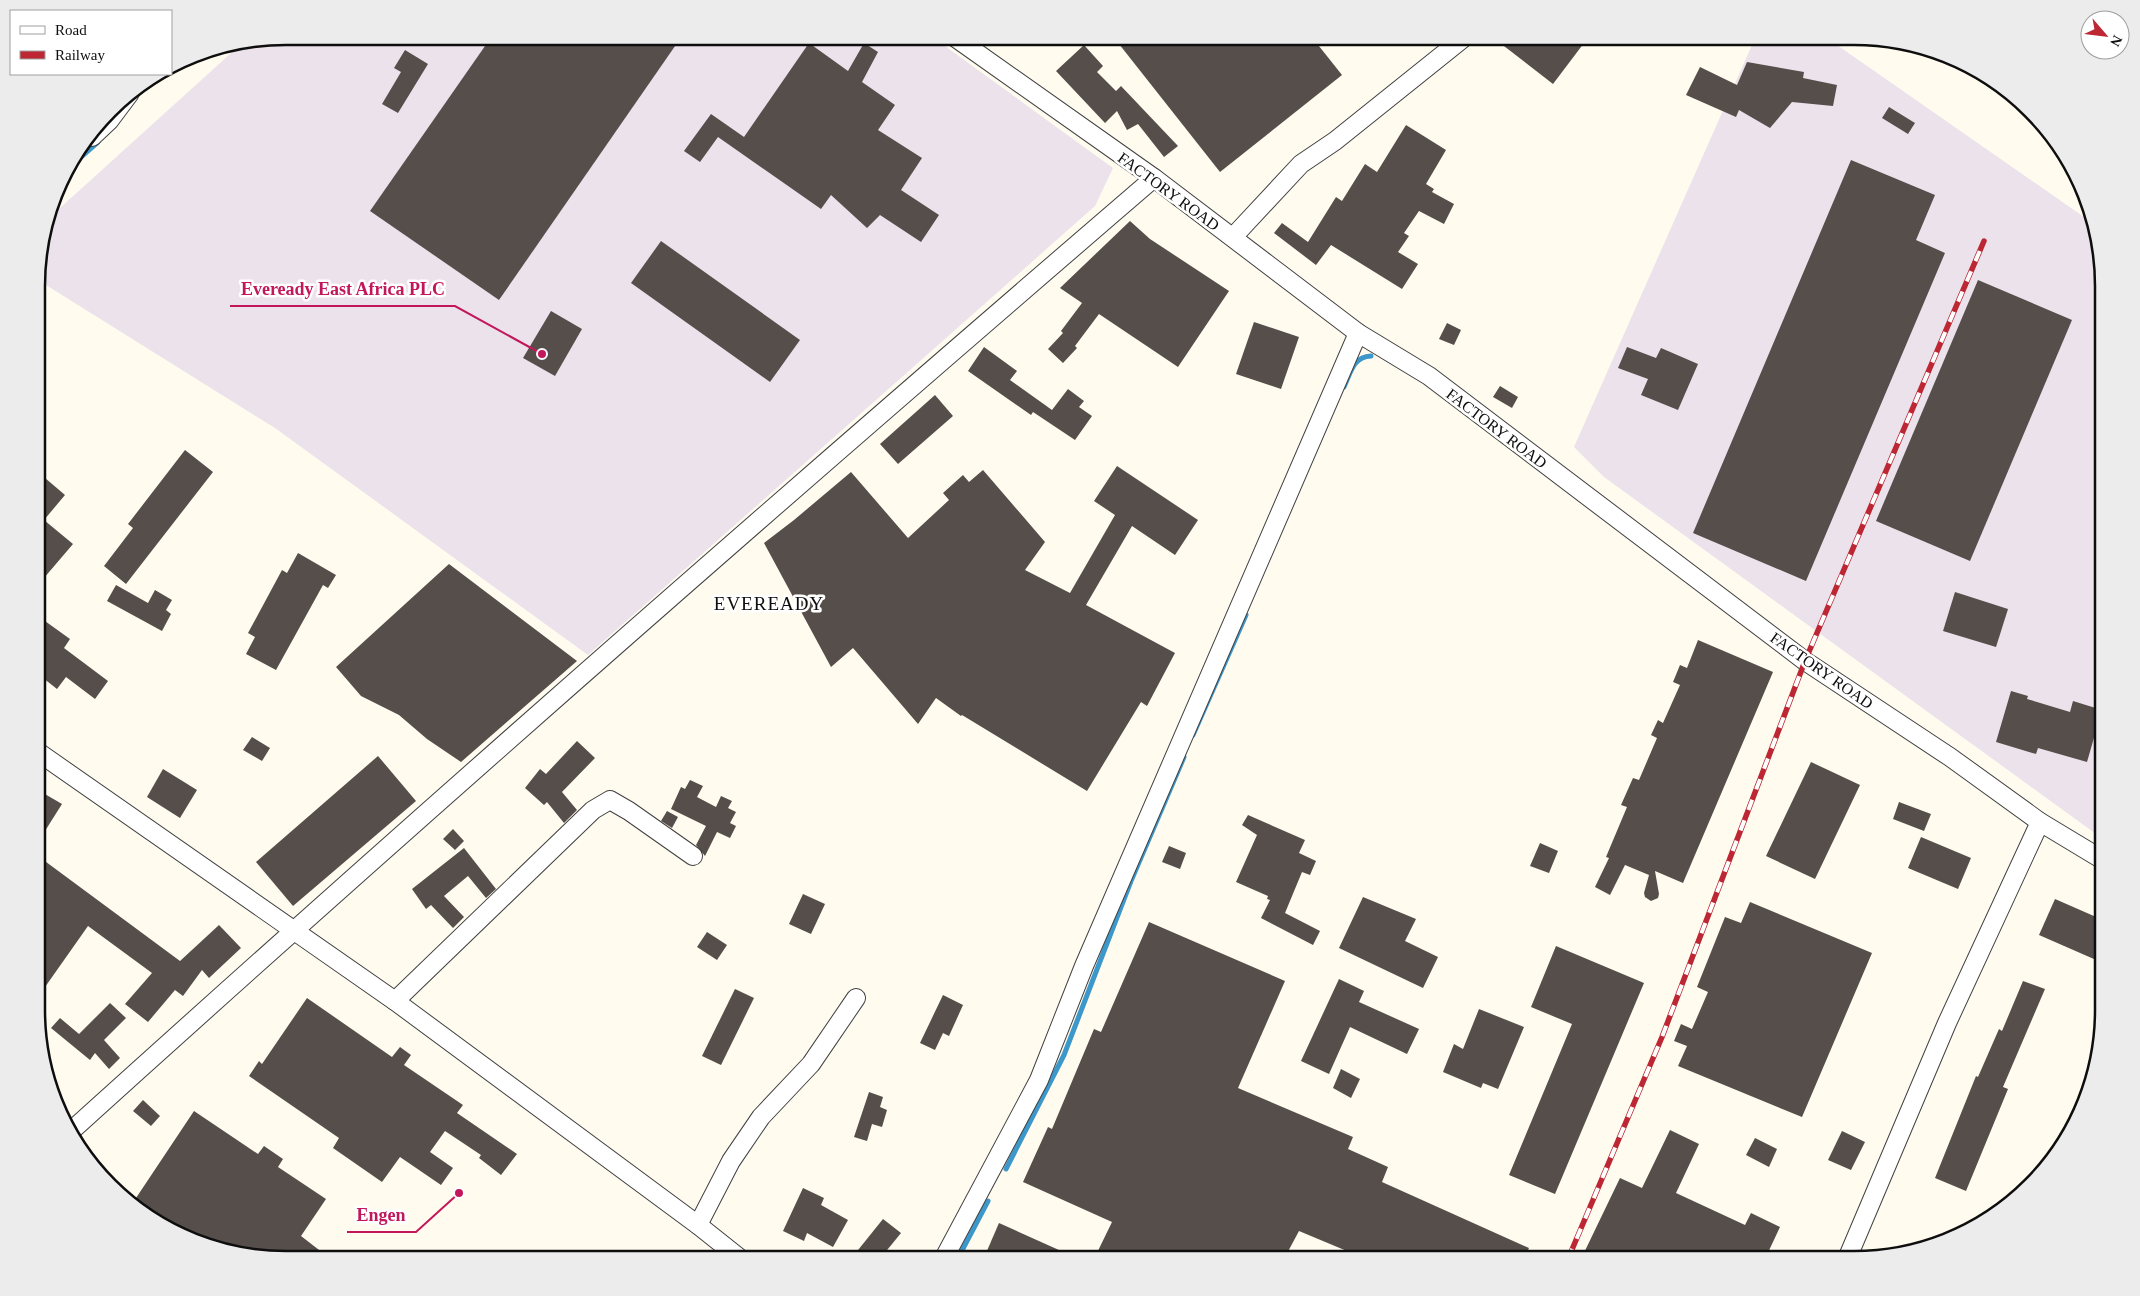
<svg xmlns="http://www.w3.org/2000/svg" width="2140" height="1296" viewBox="0 0 2140 1296" font-family="Georgia,serif">
<style>
.industrial{fill:#ebe2ec}
.lines{fill:none;stroke-linecap:round;stroke-linejoin:round}
.stream{stroke:#3c97cb;stroke-width:5}
.building{fill:#564e4a}
.minor-casing{stroke:#414141;stroke-width:20}
.minor{stroke:#fff;stroke-width:18}
.rail-casing{stroke:#bc2733;stroke-width:5.5}
.rail{stroke:#fff;stroke-width:4;stroke-dasharray:11;stroke-linecap:butt}
.labels{text-anchor:middle;stroke-width:5;stroke-linejoin:round;paint-order:stroke}
.street-label{font-size:16px;fill:#0e0e0e;stroke:#fff}
.quarter-label{font-size:19px;letter-spacing:1px;fill:#0e0e0e;stroke:#fff}
.rim{fill:none;stroke:#0e0e0e;stroke-width:2.5}
.leader{fill:none;stroke:#c2185b;stroke-width:2}
.callout-dot{fill:#c2185b;stroke:#fff;stroke-width:2}
.callout-label{font-size:18px;text-anchor:middle;font-weight:bold;fill:#c2185b;stroke:#fff;stroke-width:5;stroke-linejoin:round;paint-order:stroke}
</style>
<rect width="100%" height="100%" fill="#fffbef"/>
<g class="industrial">
<polygon points="286,36 931,36 1113,168 1095,206 588,655 275,428 38,280 38,254 50,217 240,45"/>
<polygon points="1756,36 1824,36 2094,224 2103,270 2103,839 1604,477 1574,447"/>
</g>
<g class="lines">
<g class="stream">
<polyline points="135,96 141,86"/>
<polyline points="65,171 98,142"/>
<path d="M1344,387C1351,372 1353,357 1371,356"/>
<polyline points="1193,735 1246,615"/>
<polyline points="1006,1169 1064,1055 1131,881 1184,757"/>
<polyline points="957,1260 988,1201"/>
</g>
</g>
<g class="building">
<polygon points="492,36 682,36 499,300 370,211"/>
<polygon points="1128,36 1311,36 1342,75 1220,172 1119,44"/>
<polygon points="1491,36 1573,36 1584,43 1553,84"/>
<polygon points="809,43 848,71 864,43 878,52 862,82 895,105 878,130 922,158 901,190 939,215 921,242 880,215 867,228 831,195 821,209 718,137 700,162 684,151 711,114 744,137"/>
<polygon points="1084,45 1103,66 1097,72 1116,91 1121,86 1178,146 1164,157 1138,124 1127,130 1117,111 1105,123 1056,71"/>
<polygon points="405,50 428,64 398,113 382,104 401,72 394,68"/>
<polygon points="1747,62 1804,72 1803,78 1837,85 1833,106 1792,102 1770,128 1739,110 1736,117 1686,95 1700,67 1737,85"/>
<polygon points="1889,107 1915,123 1908,134 1882,118"/>
<polygon points="1406,125 1446,150 1426,184 1434,189 1432,192 1454,204 1444,224 1419,211 1404,233 1409,236 1398,252 1418,264 1402,289 1331,245 1316,265 1274,233 1282,223 1308,242 1336,197 1342,201 1365,164 1377,172"/>
<polygon points="1851,160 1935,195 1916,240 1945,253 1806,581 1693,533"/>
<polygon points="1130,221 1150,239 1229,291 1178,367 1099,314 1075,346 1077,348 1063,363 1048,349 1063,333 1061,331 1082,303 1060,288"/>
<polygon points="661,241 800,340 770,382 631,283"/>
<polygon points="1978,280 2072,320 1970,561 1876,521"/>
<polygon points="551,311 582,329 555,376 523,358"/>
<polygon points="1254,322 1299,337 1281,389 1236,374"/>
<polygon points="1447,323 1461,330 1454,345 1439,339"/>
<polygon points="984,347 1017,371 1010,380 1052,410 1068,389 1084,401 1079,407 1092,416 1075,440 1033,412 1031,415 968,371"/>
<polygon points="1627,347 1656,358 1661,348 1698,364 1678,410 1641,395 1648,379 1618,368"/>
<polygon points="1500,386 1518,397 1512,408 1493,397"/>
<polygon points="935,395 953,416 898,464 880,444"/>
<polygon points="185,450 213,472 126,584 104,566 133,528 128,524"/>
<polygon points="1117,466 1198,520 1175,555 1132,526 1086,605 1175,653 1147,706 1141,702 1087,791 962,715 961,716 936,698 918,724 853,648 831,667 764,543 794,520 851,472 908,538 949,500 943,493 963,475 969,482 983,470 1045,542 1025,570 1070,593 1115,515 1094,501"/>
<polygon points="38,472 65,495 44,520 73,544 38,585"/>
<polygon points="298,553 336,575 328,588 323,585 276,670 246,654 255,637 248,633 282,570 287,573"/>
<polygon points="449,564 577,661 461,762 427,739 399,715 361,696 336,667"/>
<polygon points="116,585 148,603 155,590 172,600 166,610 171,614 162,631 107,601"/>
<polygon points="1955,592 2008,609 1996,647 1943,631"/>
<polygon points="38,616 70,639 64,648 108,681 95,699 66,677 57,689 38,674"/>
<polygon points="1698,640 1773,672 1683,883 1655,871 1659,894 1658,898 1651,901 1645,897 1644,893 1649,875 1625,865 1610,895 1595,887 1609,858 1606,857 1627,807 1621,805 1633,778 1639,780 1657,738 1651,735 1658,720 1663,723 1680,685 1673,682 1680,665 1687,668"/>
<polygon points="2011,691 2028,696 2027,699 2070,712 2073,701 2102,710 2087,762 2038,748 2036,754 1996,742"/>
<polygon points="252,737 270,748 262,761 243,750"/>
<polygon points="577,741 595,758 562,792 577,810 564,823 547,802 544,805 525,788 540,769 546,774"/>
<polygon points="378,756 416,801 293,906 256,862"/>
<polygon points="1811,762 1860,785 1815,879 1766,856"/>
<polygon points="163,769 197,790 180,818 147,797"/>
<polygon points="690,780 703,786 697,797 716,807 721,796 732,801 728,808 736,812 730,823 736,826 730,838 717,832 705,856 696,845 706,826 671,809 681,787 685,789"/>
<polygon points="38,790 62,804 38,842"/>
<polygon points="1899,802 1931,814 1924,831 1893,819"/>
<polygon points="667,811 678,817 672,828 661,821"/>
<polygon points="1248,815 1305,840 1299,853 1316,861 1310,875 1302,872 1285,913 1320,931 1313,945 1261,918 1270,900 1267,899 1268,896 1236,882 1257,835 1242,825"/>
<polygon points="453,829 464,841 455,850 443,839"/>
<polygon points="1921,837 1971,858 1958,889 1908,868"/>
<polygon points="1540,843 1558,851 1549,873 1530,866"/>
<polygon points="1169,846 1186,853 1180,869 1162,862"/>
<polygon points="464,848 496,889 486,898 468,876 444,896 464,917 453,928 431,905 426,909 412,889"/>
<polygon points="38,856 180,961 219,925 241,948 209,978 202,970 183,996 175,990 148,1022 125,1004 152,973 88,926 38,997"/>
<polygon points="803,894 825,904 811,934 789,924"/>
<polygon points="1363,897 1416,919 1405,941 1438,957 1423,988 1339,948"/>
<polygon points="2055,899 2103,920 2103,963 2039,935"/>
<polygon points="1750,902 1872,953 1802,1117 1678,1066 1687,1046 1674,1041 1681,1024 1692,1029 1708,992 1697,987 1725,917 1741,923"/>
<polygon points="1149,922 1285,981 1238,1088 1353,1137 1348,1149 1388,1167 1382,1182 1529,1248 1524,1259 1366,1259 1299,1231 1284,1259 1094,1259 1112,1222 1023,1182 1048,1127 1052,1129 1094,1029 1101,1032"/>
<polygon points="707,932 727,945 717,960 697,947"/>
<polygon points="1556,946 1644,983 1555,1194 1509,1175 1572,1024 1531,1007"/>
<polygon points="1339,979 1364,991 1359,1002 1419,1029 1407,1054 1350,1027 1329,1074 1301,1061"/>
<polygon points="2023,981 2045,989 2003,1087 2008,1089 1966,1191 1935,1178 1976,1076 1978,1077 1999,1029 2002,1031"/>
<polygon points="735,989 754,998 721,1065 702,1056"/>
<polygon points="943,995 963,1005 949,1036 943,1033 935,1050 920,1043"/>
<polygon points="307,998 392,1057 400,1047 411,1055 404,1065 463,1105 457,1113 517,1154 501,1175 479,1158 481,1155 445,1131 430,1152 453,1168 441,1185 400,1157 382,1182 333,1148 339,1138 249,1076 259,1061 262,1064"/>
<polygon points="110,1003 126,1018 104,1040 120,1058 109,1069 95,1053 90,1060 51,1028 60,1018 79,1034"/>
<polygon points="1479,1009 1524,1027 1498,1089 1483,1083 1481,1088 1443,1072 1454,1044 1463,1049"/>
<polygon points="1341,1069 1360,1079 1351,1098 1333,1088"/>
<polygon points="869,1092 883,1097 880,1107 887,1110 882,1127 872,1124 867,1141 854,1137"/>
<polygon points="143,1100 160,1116 151,1126 133,1111"/>
<polygon points="194,1111 258,1154 264,1146 283,1159 278,1167 326,1199 301,1236 332,1260 286,1260 221,1251 161,1226 132,1204"/>
<polygon points="1670,1130 1699,1144 1676,1193 1745,1225 1751,1213 1780,1227 1765,1259 1581,1259 1620,1178 1642,1188"/>
<polygon points="1842,1131 1865,1142 1851,1170 1828,1160"/>
<polygon points="1755,1138 1777,1149 1769,1167 1746,1155"/>
<polygon points="803,1188 824,1198 821,1205 848,1220 833,1247 807,1233 804,1241 783,1231"/>
<polygon points="883,1219 901,1233 879,1260 850,1260"/>
<polygon points="999,1223 1079,1259 983,1260"/>
</g>
<g class="lines">
<defs>
<g id="minor">
<polyline points="953,36 1154,178 1358,333 1429,376 1805,661 1950,757 2040,822 2103,860"/>
<polyline points="92,137 109,121 130,93"/>
<polyline points="1233,237 1301,164 1335,141 1466,36"/>
<polyline points="38,752 395,1001 698,1225 742,1260"/>
<polyline points="395,1001 593,810 610,800 629,811 693,856"/>
<path d="M70,1132C427,809 789,492 1154,178"/>
<polyline points="698,1225 731,1161 761,1117 811,1064 856,998"/>
<polyline points="1847,1259 1947,1023 2040,822"/>
<polyline points="943,1260 1039,1080 1084,966 1358,333"/>
</g>
</defs>
<use href="#minor" class="minor-casing"/>
<use href="#minor" class="minor"/>
<defs>
<polyline id="rail" points="1568,1259 1662,1037 1805,661 1984,241"/>
</defs>
<use href="#rail" class="rail-casing"/>
<use href="#rail" class="rail"/>
</g>
<g class="labels">
<g class="street-label">
<text transform="translate(1169 191) rotate(36)" y="6">FACTORY ROAD</text>
<text transform="translate(1497 428) rotate(37)" y="6">FACTORY ROAD</text>
<text transform="translate(1822 670) rotate(35)" y="6">FACTORY ROAD</text>
</g>
<g class="quarter-label">
<text x="769" y="610">EVEREADY</text>
</g>
</g>
<path d="M0 0H2140V1296H0ZM286 45H1854A241 241 0 0 1 2095 286V1010A241 241 0 0 1 1854 1251H286A241 241 0 0 1 45 1010V286A241 241 0 0 1 286 45Z" fill="#ececec" fill-rule="evenodd"/>
<path class="rim" d="M286 45H1854A241 241 0 0 1 2095 286V1010A241 241 0 0 1 1854 1251H286A241 241 0 0 1 45 1010V286A241 241 0 0 1 286 45Z"/>
<path class="leader" d="M542 354L455 306H230M459 1193L416 1232H347"/>
<g class="callout-dot">
<circle cx="542" cy="354" r="5"/>
<circle cx="459" cy="1193" r="5"/>
</g>
<g class="callout-label">
<text x="343" y="295">Eveready East Africa PLC</text>
<text x="381" y="1221">Engen</text>
</g>
<rect x="10" y="10" width="162" height="65" fill="#ffffff" stroke="#9f9f9f"/>
<rect x="20" y="26" width="25" height="8" fill="#ffffff" stroke="#9f9f9f"/>
<text x="55" y="35" font-size="15" fill="#0e0e0e">Road</text>
<rect x="20" y="51" width="25" height="8" fill="#bc2733" stroke="#9f9f9f"/>
<text x="55" y="60" font-size="15" fill="#0e0e0e">Railway</text>
<g transform="translate(2105 35) rotate(118)"><circle r="24" fill="#ffffff" stroke="#9f9f9f"/>
<path d="M0-4L9 19L0 12L-9 19Z" fill="#bc2733"/>
<text y="-8" font-size="14" font-weight="bold" text-anchor="middle" fill="#0e0e0e">N</text>
</g>
</svg>
